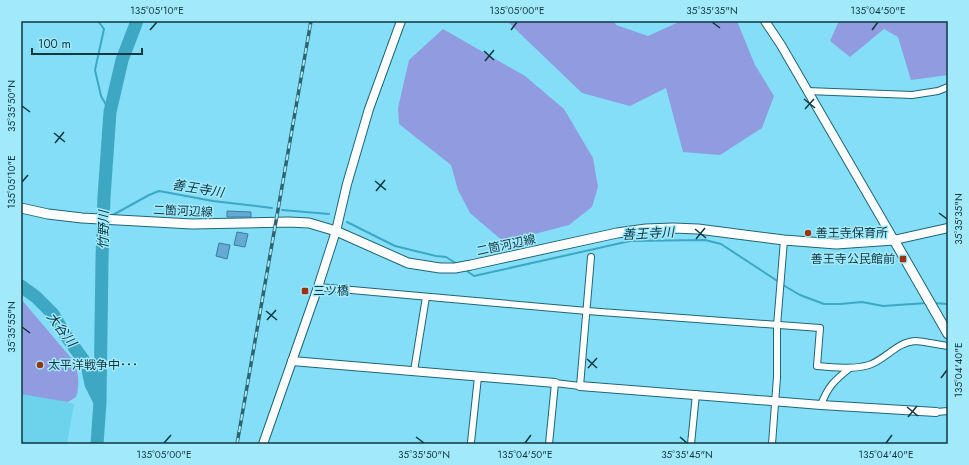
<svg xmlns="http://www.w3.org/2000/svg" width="969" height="465" viewBox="0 0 969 465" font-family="Jost,'Noto Sans JP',sans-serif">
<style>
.built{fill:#6dd2ec}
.forest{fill:#919be0}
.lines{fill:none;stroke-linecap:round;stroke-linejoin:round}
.stream{stroke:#3ea7c1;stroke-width:2}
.river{stroke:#3ea7c1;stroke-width:13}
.building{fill:#66aad4;stroke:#377ca4}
.minor-casing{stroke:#1e6677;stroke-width:8}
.tertiary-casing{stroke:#1e6677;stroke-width:10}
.secondary-casing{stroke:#1e6677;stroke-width:11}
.minor{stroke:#fff;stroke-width:6}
.tertiary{stroke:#fff;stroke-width:8}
.secondary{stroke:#fff;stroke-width:9}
.rail-casing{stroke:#2e6370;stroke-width:3.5}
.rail{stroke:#a3e9fc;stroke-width:2;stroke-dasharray:6;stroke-linecap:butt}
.ticks{fill:none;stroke:#0f3740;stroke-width:1.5}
.poi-dot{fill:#9a3311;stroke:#a3e9fc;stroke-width:1.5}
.labels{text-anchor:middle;stroke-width:3;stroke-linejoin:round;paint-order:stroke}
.street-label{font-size:12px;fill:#0f3740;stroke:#a3e9fc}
.poi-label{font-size:12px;fill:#0f3740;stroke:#a3e9fc;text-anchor:start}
.water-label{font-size:13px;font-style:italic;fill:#053742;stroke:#a3e9fc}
.neatline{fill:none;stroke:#0f3740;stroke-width:1.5}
.ticks-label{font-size:10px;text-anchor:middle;fill:#0f3740}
</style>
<rect width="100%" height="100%" fill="#84def7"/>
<polygon class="built" points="21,391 74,404 67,444 21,444"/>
<g class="forest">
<polygon points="507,21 614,21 616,25 648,36 681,21 737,21 755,65 774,96 762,128 720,155 683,152 666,88 630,106 582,93"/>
<polygon points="839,21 948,21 948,75 911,80 898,37 884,29 850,57 830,41"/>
<polygon points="443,29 525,76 564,109 593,158 598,187 592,207 569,225 504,242 470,213 458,190 451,165 399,124 398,108 409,60"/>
<path d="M21,299L72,359C79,370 80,385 76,397L68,402L21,394Z"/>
</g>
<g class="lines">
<g class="stream">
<polyline points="98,21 104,29 95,70 101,96 110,112"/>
<polyline points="282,210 329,214"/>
<polyline points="111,216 149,195 159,191 213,201 272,208"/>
<polyline points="347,222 395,246 436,256 446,257 457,264"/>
<polyline points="464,269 474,276 630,241 705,240 721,244 779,282"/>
<polyline points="783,285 800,295 824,304 840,304 862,302 883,306 927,303"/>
<polyline points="933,303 948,304"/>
</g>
<g class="river">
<polyline points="21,286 36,297 53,314 64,333 87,365 91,384 99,400"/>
<polyline points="97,444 100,402 102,259 104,197 110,112 122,60 137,21"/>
</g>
</g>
<g class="building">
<polygon points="227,211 251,212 251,217 227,217"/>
<polygon points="237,232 248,234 245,247 234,245"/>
<polygon points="219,243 230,245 227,259 216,256"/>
</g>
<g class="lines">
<defs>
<g id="minor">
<polyline points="807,91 912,95 938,91 948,87"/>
<path d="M318,287L587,311L820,328L817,366C833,367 852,370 869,365C885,360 897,342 915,341C922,341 940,345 948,346"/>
<polyline points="414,371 426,297"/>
<path d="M821,405C828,386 835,380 850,368"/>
<polyline points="936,412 948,411"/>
<polyline points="471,442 478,377"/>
<polyline points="549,444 555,383 580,386 591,257"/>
<polyline points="691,444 696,394"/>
<polyline points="772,444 777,377 777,326 784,240"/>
</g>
<g id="tertiary">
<polyline points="765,21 781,45 894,240 948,228"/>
<polyline points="292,361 555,383"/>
<polyline points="580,386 821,405 936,412"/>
<polyline points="263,444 318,287 336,231 347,184 369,109 401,21"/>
</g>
<polyline id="secondary" points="21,208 48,214 82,218 192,224 289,222 309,223 336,231 408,263 440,268 455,268 471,265 617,233 646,229 673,228 698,229 784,240 836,244 894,240 948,334"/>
</defs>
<use href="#minor" class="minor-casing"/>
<use href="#tertiary" class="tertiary-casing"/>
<use href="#secondary" class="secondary-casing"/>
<use href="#minor" class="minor"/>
<use href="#tertiary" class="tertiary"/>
<use href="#secondary" class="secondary"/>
<defs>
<polyline id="rail" points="237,444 311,21"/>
</defs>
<use href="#rail" class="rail-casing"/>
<use href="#rail" class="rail"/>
</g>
<path class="ticks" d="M712,22L720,28M150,30L157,22M511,30L517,22M872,30L878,22M484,51L494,60M485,61L494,50M804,99L815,108M22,106L30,112M805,109L814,99M54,133L65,142M55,143L64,132M375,181L386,190M22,182L28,175M376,191L385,180M939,213L947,219M695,229L706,238M696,239L705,228M266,311L277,320M267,320L276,310M22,327L30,333M587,359L597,368M588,368L597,358M941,378L947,370M907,407L918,416M908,417L917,406M416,437L424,443M680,437L687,443M164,443L171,435M525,443L531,435M886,443L892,435"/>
<g class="poi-dot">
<circle cx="808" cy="233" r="4"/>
<rect x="899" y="255" width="8" height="8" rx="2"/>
<rect x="301" y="287" width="8" height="8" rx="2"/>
<circle cx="40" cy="365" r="4"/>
</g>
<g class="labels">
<g class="street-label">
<text transform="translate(183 211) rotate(2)" y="4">二箇河辺線</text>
<text transform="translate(506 245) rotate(-12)" y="4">二箇河辺線</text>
</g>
<g class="poi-label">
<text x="816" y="237">善王寺保育所</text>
<text x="895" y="263" text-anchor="end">善王寺公民館前</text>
<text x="313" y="295">三ツ橋</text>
<text x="48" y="369">太平洋戦争中･･･</text>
</g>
<g class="water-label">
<text transform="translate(198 188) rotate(9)" y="5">善王寺川</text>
<text transform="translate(103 230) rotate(-89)" y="5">竹野川</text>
<text transform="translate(648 233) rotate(-3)" y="5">善王寺川</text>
<text transform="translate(62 329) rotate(53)" y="5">大谷川</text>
</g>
</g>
<rect width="969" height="465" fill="none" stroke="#a3e9fc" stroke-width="44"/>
<path d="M32 48v6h110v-6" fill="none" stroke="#0f3740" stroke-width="2"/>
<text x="38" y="48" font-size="12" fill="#0f3740" stroke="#a3e9fc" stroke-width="3" paint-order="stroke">100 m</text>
<rect x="22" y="22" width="925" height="421" class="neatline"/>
<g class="ticks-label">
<text x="157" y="14">135°05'10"E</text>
<text x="517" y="14">135°05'00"E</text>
<text x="712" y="14">35°35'35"N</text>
<text x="878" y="14">135°04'50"E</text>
<text transform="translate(11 106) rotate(-90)" y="4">35°35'50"N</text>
<text transform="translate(11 182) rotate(-90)" y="4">135°05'10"E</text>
<text transform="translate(958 219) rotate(-90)" y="4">35°35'35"N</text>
<text transform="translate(11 327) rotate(-90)" y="4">35°35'55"N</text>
<text transform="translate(958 370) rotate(-90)" y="4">135°04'40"E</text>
<text x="164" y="458">135°05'00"E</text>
<text x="424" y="458">35°35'50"N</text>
<text x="525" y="458">135°04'50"E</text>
<text x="687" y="458">35°35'45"N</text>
<text x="886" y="458">135°04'40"E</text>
</g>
</svg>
